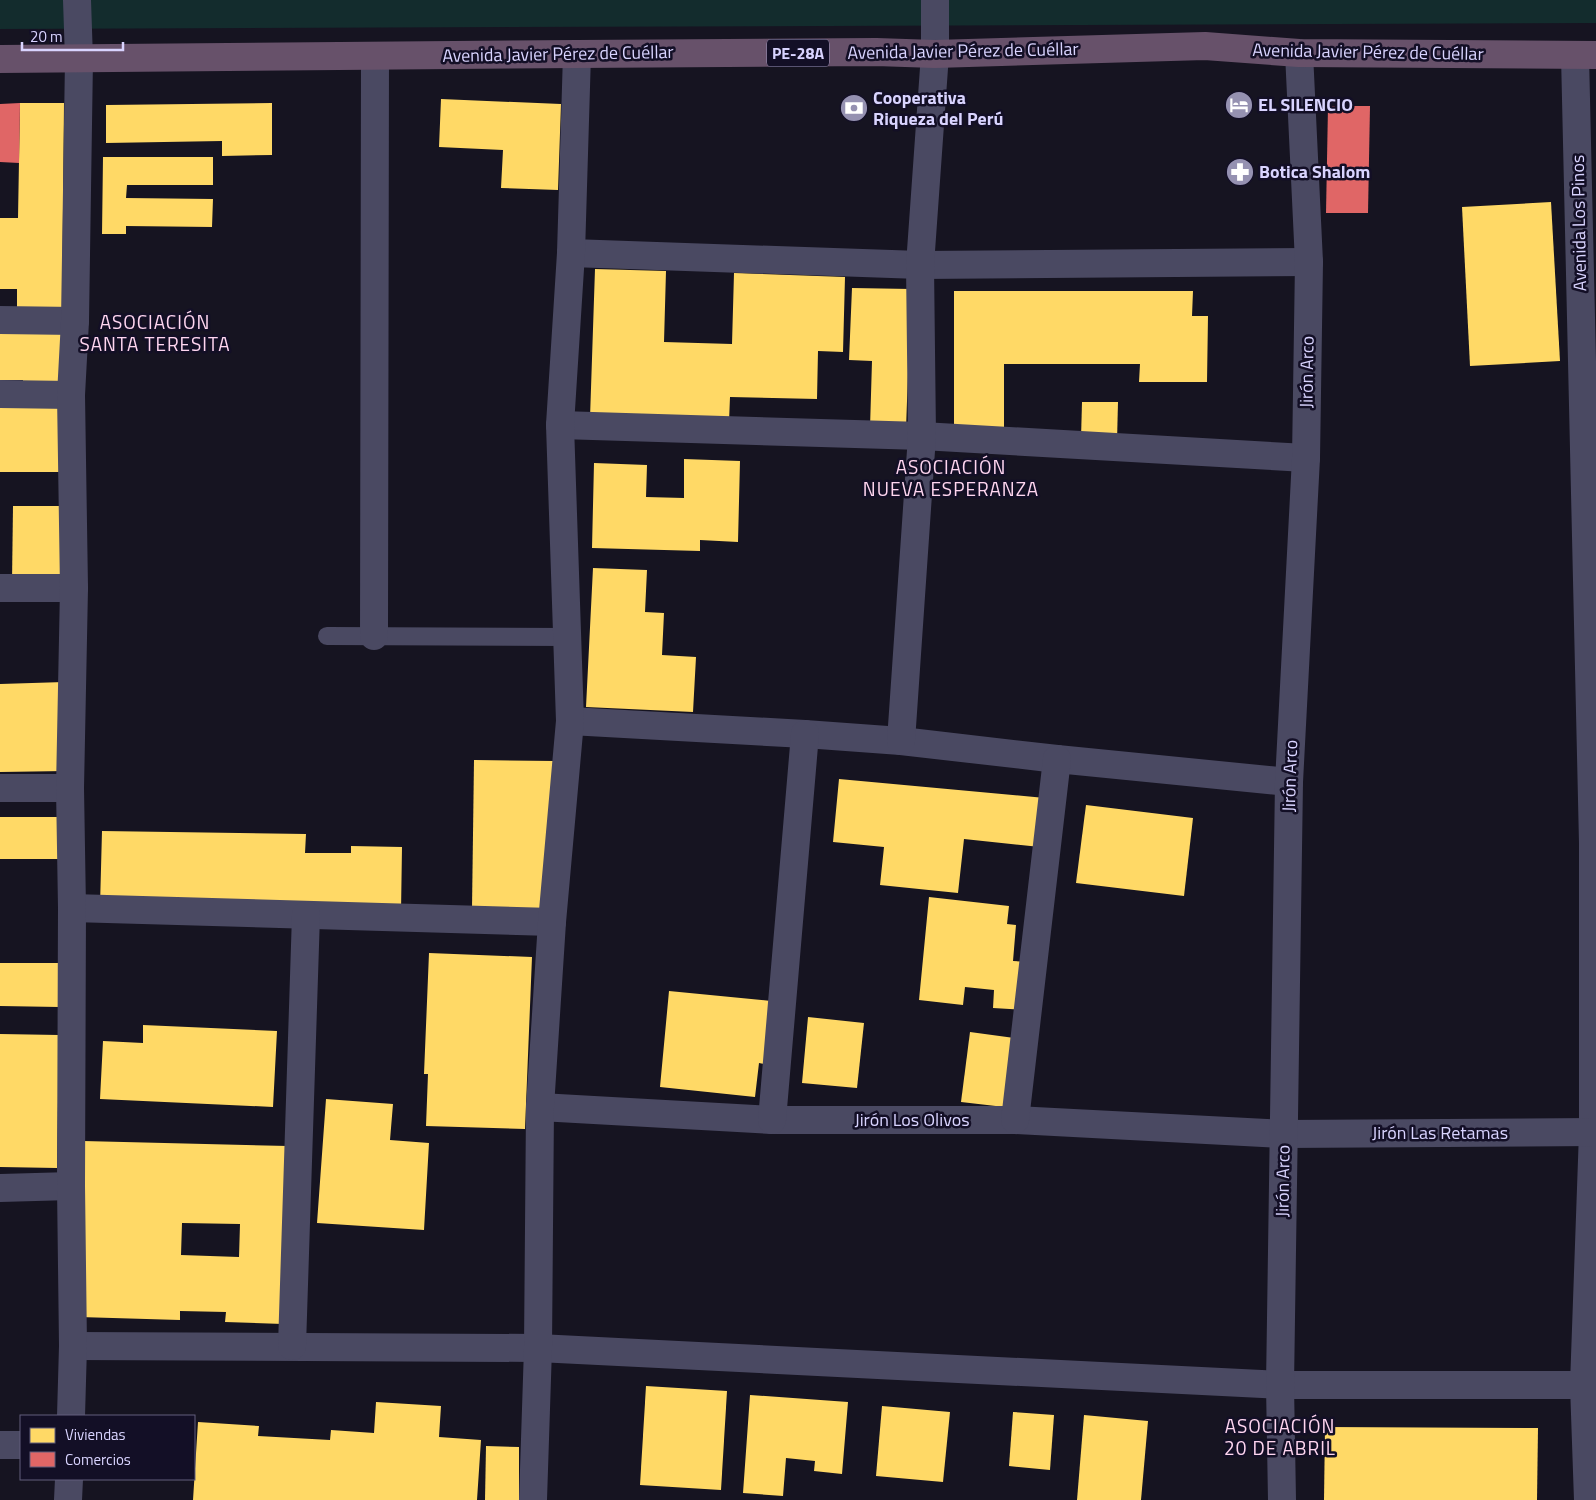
<svg xmlns="http://www.w3.org/2000/svg" width="1596" height="1500" viewBox="0 0 1596 1500" font-family="'Titillium Web',sans-serif">
<style>
.green{fill:#132c2d}
.homes{fill:#ffd966;fill-rule:evenodd}
.shops{fill:#e06666}
.lines{fill:none;stroke-linecap:round;stroke-linejoin:round}
.lane{stroke:#4a4962;stroke-width:18}
.street{stroke:#4a4962;stroke-width:28}
.highway{stroke:#67516a;stroke-width:28}
.labels{text-anchor:middle;stroke-width:5;stroke-linejoin:round;paint-order:stroke}
.shield{fill:#130f26;stroke:#9e99be;stroke-width:1}
.shield-label{font-size:16px;font-weight:bold;fill:#d9d4ff}
.street-label{font-size:18px;fill:#d9d4ff;stroke:#130f26}
.poi-label{font-size:18px;font-weight:bold;fill:#d9d4ff;stroke:#130f26;text-anchor:start}
.neighbourhood-label{font-size:19px;letter-spacing:1px;fill:#ffd6f0;stroke:#130f26}
</style>
<rect width="100%" height="100%" fill="#161421"/>
<polygon class="green" points="0,0 1596,0 1596,23 0,29"/>
<g class="homes">
<polygon points="441,99 561,104 558,190 501,188 503,150 439,147"/>
<polygon points="20,103 64,103 62,315 17,315 17,289 0,289 0,218 18,218"/>
<polygon points="272,103 272,155 222,156 222,141 106,143 106,105"/>
<polygon points="103,157 213,157 213,185 127,185 126,198 213,199 212,227 126,226 126,234 102,234"/>
<polygon points="1551,202 1560,361 1470,366 1462,207"/>
<polygon points="595,269 666,271 664,342 732,344 734,273 845,277 843,352 818,351 817,399 730,397 729,422 590,418"/>
<polygon points="852,288 911,289 906,429 870,428 872,361 849,360"/>
<polygon points="954,291 1193,291 1192,316 1208,316 1207,382 1139,382 1140,364 1004,364 1004,433 954,432"/>
<polygon points="0,330 63,331 62,390 22,389 23,380 0,380"/>
<polygon points="1082,402 1118,402 1117,441 1081,439"/>
<polygon points="0,406 61,406 62,472 0,472"/>
<polygon points="684,459 740,461 738,542 700,540 700,551 592,548 594,463 647,465 646,497 684,498"/>
<polygon points="13,506 62,506 61,575 12,583"/>
<polygon points="593,568 647,570 645,612 664,613 662,655 696,657 693,712 586,707"/>
<polygon points="64,682 66,771 0,772 0,684"/>
<polygon points="474,760 554,761 552,911 472,909"/>
<polygon points="839,779 1045,798 1040,847 964,839 958,893 880,885 884,847 833,842"/>
<polygon points="1086,805 1193,818 1184,896 1076,883"/>
<rect x="0" y="817" width="60" height="42"/>
<polygon points="102,831 306,834 305,853 351,853 351,846 402,847 401,912 100,906"/>
<polygon points="929,897 1009,906 1007,924 1016,925 1013,961 1030,962 1025,1010 993,1008 994,990 965,987 963,1005 919,1000"/>
<polygon points="429,953 532,957 525,1129 426,1126 428,1074 424,1074"/>
<polygon points="0,963 59,963 59,1007 0,1006"/>
<polygon points="669,991 771,1001 764,1064 759,1063 755,1097 660,1087"/>
<polygon points="808,1017 864,1023 857,1088 802,1083"/>
<polygon points="143,1025 277,1031 273,1107 100,1099 103,1041 143,1043"/>
<polygon points="970,1032 1022,1039 1013,1108 961,1102"/>
<polygon points="0,1034 59,1035 57,1168 0,1167"/>
<polygon points="326,1099 393,1104 390,1140 429,1143 424,1230 317,1223"/>
<path d="M83,1141L288,1146L283,1324L225,1322L226,1312L180,1311V1320L79,1317ZM182,1223L240,1224L239,1257L181,1255Z"/>
<polygon points="646,1386 727,1391 721,1490 640,1485"/>
<polygon points="750,1395 848,1402 842,1474 814,1471 815,1461 786,1458 783,1496 743,1493"/>
<polygon points="376,1402 441,1406 439,1437 481,1440 477,1500 193,1500 198,1422 259,1426 258,1436 330,1440 331,1430 374,1433"/>
<polygon points="882,1406 950,1412 943,1482 876,1476"/>
<polygon points="1013,1412 1054,1415 1050,1470 1009,1466"/>
<polygon points="1084,1415 1148,1421 1141,1500 1077,1500"/>
<polygon points="1325,1427 1538,1428 1537,1500 1324,1500"/>
<polygon points="486,1446 519,1447 519,1500 485,1500"/>
</g>
<g class="shops">
<polygon points="20,103 19,163 0,162 0,104"/>
<polygon points="1328,106 1370,106 1368,213 1326,213"/>
</g>
<g class="lines">
<polyline class="lane" points="327,636 567,637"/>
<g class="street">
<polyline points="1575,55 1593,843 1593,1132 1584,1385 1588,1500"/>
<polyline points="571,253 920,265 1309,262"/>
<polyline points="0,320 75,321"/>
<polyline points="0,394 71,395"/>
<polyline points="560,425 922,436 1306,458"/>
<polyline points="0,588 74,588"/>
<polyline points="374,636 375,56"/>
<polyline points="570,721 805,734 901,741 1057,759 1289,782"/>
<polyline points="901,741 922,436 920,265 935,54 935,0"/>
<polyline points="0,788 70,788"/>
<polyline points="72,908 552,922"/>
<polyline points="540,1107 772,1120 1015,1120 1284,1134 1596,1132"/>
<polyline points="772,1120 805,734"/>
<polyline points="1015,1120 1057,759"/>
<polyline points="0,1188 71,1186"/>
<polyline points="73,1346 538,1348 1280,1385 1596,1385"/>
<polyline points="292,1346 306,915"/>
<polyline points="71,1416 73,1346 71,1186 72,908 70,788 74,588 71,395 75,321 79,59 77,0"/>
<polyline points="0,1445 21,1445"/>
<polyline points="68,1500 69,1479"/>
<polyline points="533,1500 538,1348 540,1107 552,922 570,721 560,425 571,253 577,54"/>
<polyline points="1282,1500 1280,1385 1289,782 1306,458 1309,262 1299,53"/>
</g>
<polyline class="highway" points="0,59 577,54 876,52 935,54 1205,46 1299,53 1596,55"/>
</g>
<defs>
<symbol id="hotel-disc" viewBox="-11 -11 22 22"><circle r="9.5" fill="#9591b1" stroke="#130f26"/><path d="M-6-4.5h1.5V1H6V5H4.5V3h-9V5H-6ZM-4 0a1.8 1.8 0 1 1 3.6 0ZM.5 0V-2.5h3Q6-2.5 6 0Z" fill="#fff"/></symbol>
<symbol id="bank-disc" viewBox="-11 -11 22 22"><circle r="9.5" fill="#9591b1" stroke="#130f26"/><path d="M-6-4H6V4H-6ZM0-2.3a2.3 2.3 0 1 0 0 4.6a2.3 2.3 0 1 0 0-4.6Z" fill="#fff"/></symbol>
<symbol id="pharmacy-disc" viewBox="-11 -11 22 22"><circle r="9.5" fill="#9591b1" stroke="#130f26"/><path d="M-2-6h4v4h4v4h-4v4h-4v-4h-4v-4h4Z" fill="#fff"/></symbol>
</defs>
<g fill-rule="evenodd">
<use href="#hotel-disc" x="1223" y="89" width="32" height="32"/>
<use href="#bank-disc" x="838" y="92" width="32" height="32"/>
<use href="#pharmacy-disc" x="1224" y="156" width="32" height="32"/>
</g>
<g class="labels">
<rect class="shield" x="767" y="39.5" width="62" height="27" rx="4"/>
<g class="shield-label">
<text x="798" y="59">PE-28A</text>
</g>
<g class="street-label">
<text transform="translate(963 51) rotate(-1)" y="6">Avenida Javier Pérez de Cuéllar</text>
<text transform="translate(1368 52) rotate(1)" y="6">Avenida Javier Pérez de Cuéllar</text>
<text transform="translate(558 54) rotate(-1)" y="6">Avenida Javier Pérez de Cuéllar</text>
<text transform="translate(1579 223) rotate(-91)" y="6">Avenida Los Pinos</text>
<text transform="translate(1307 372) rotate(-89)" y="6">Jirón Arco</text>
<text transform="translate(1290 776) rotate(-88)" y="6">Jirón Arco</text>
<text x="912" y="1126">Jirón Los Olivos</text>
<text x="1440" y="1139">Jirón Las Retamas</text>
<text transform="translate(1283 1181) rotate(-89)" y="6">Jirón Arco</text>
</g>
<g class="poi-label">
<text x="873" y="104">Cooperativa<tspan x="873" dy="21">Riqueza del Perú</tspan></text>
<text x="1258" y="111">EL SILENCIO</text>
<text x="1259" y="178">Botica Shalom</text>
</g>
<g class="neighbourhood-label">
<text x="155" y="329">ASOCIACIÓN<tspan x="155" dy="22">SANTA TERESITA</tspan></text>
<text x="951" y="474">ASOCIACIÓN<tspan x="951" dy="22">NUEVA ESPERANZA</tspan></text>
<text x="1280" y="1433">ASOCIACIÓN<tspan x="1280" dy="22">20 DE ABRIL</tspan></text>
</g>
</g>
<rect x="20" y="1415" width="175" height="65" fill="#130f26" stroke="#625e7d"/>
<rect x="30" y="1428" width="25" height="15" fill="#ffd966" stroke="#625e7d"/>
<text x="65" y="1440" font-size="15" fill="#d9d4ff">Viviendas</text>
<rect x="30" y="1452" width="25" height="15" fill="#e06666" stroke="#625e7d"/>
<text x="65" y="1465" font-size="15" fill="#d9d4ff">Comercios</text>
<path d="M22 42v8h101v-8" fill="none" stroke="#d9d4ff" stroke-width="2.5"/>
<text x="30" y="42" font-size="15" fill="#d9d4ff" stroke="#130f26" stroke-width="4" paint-order="stroke">20 m</text>
</svg>
